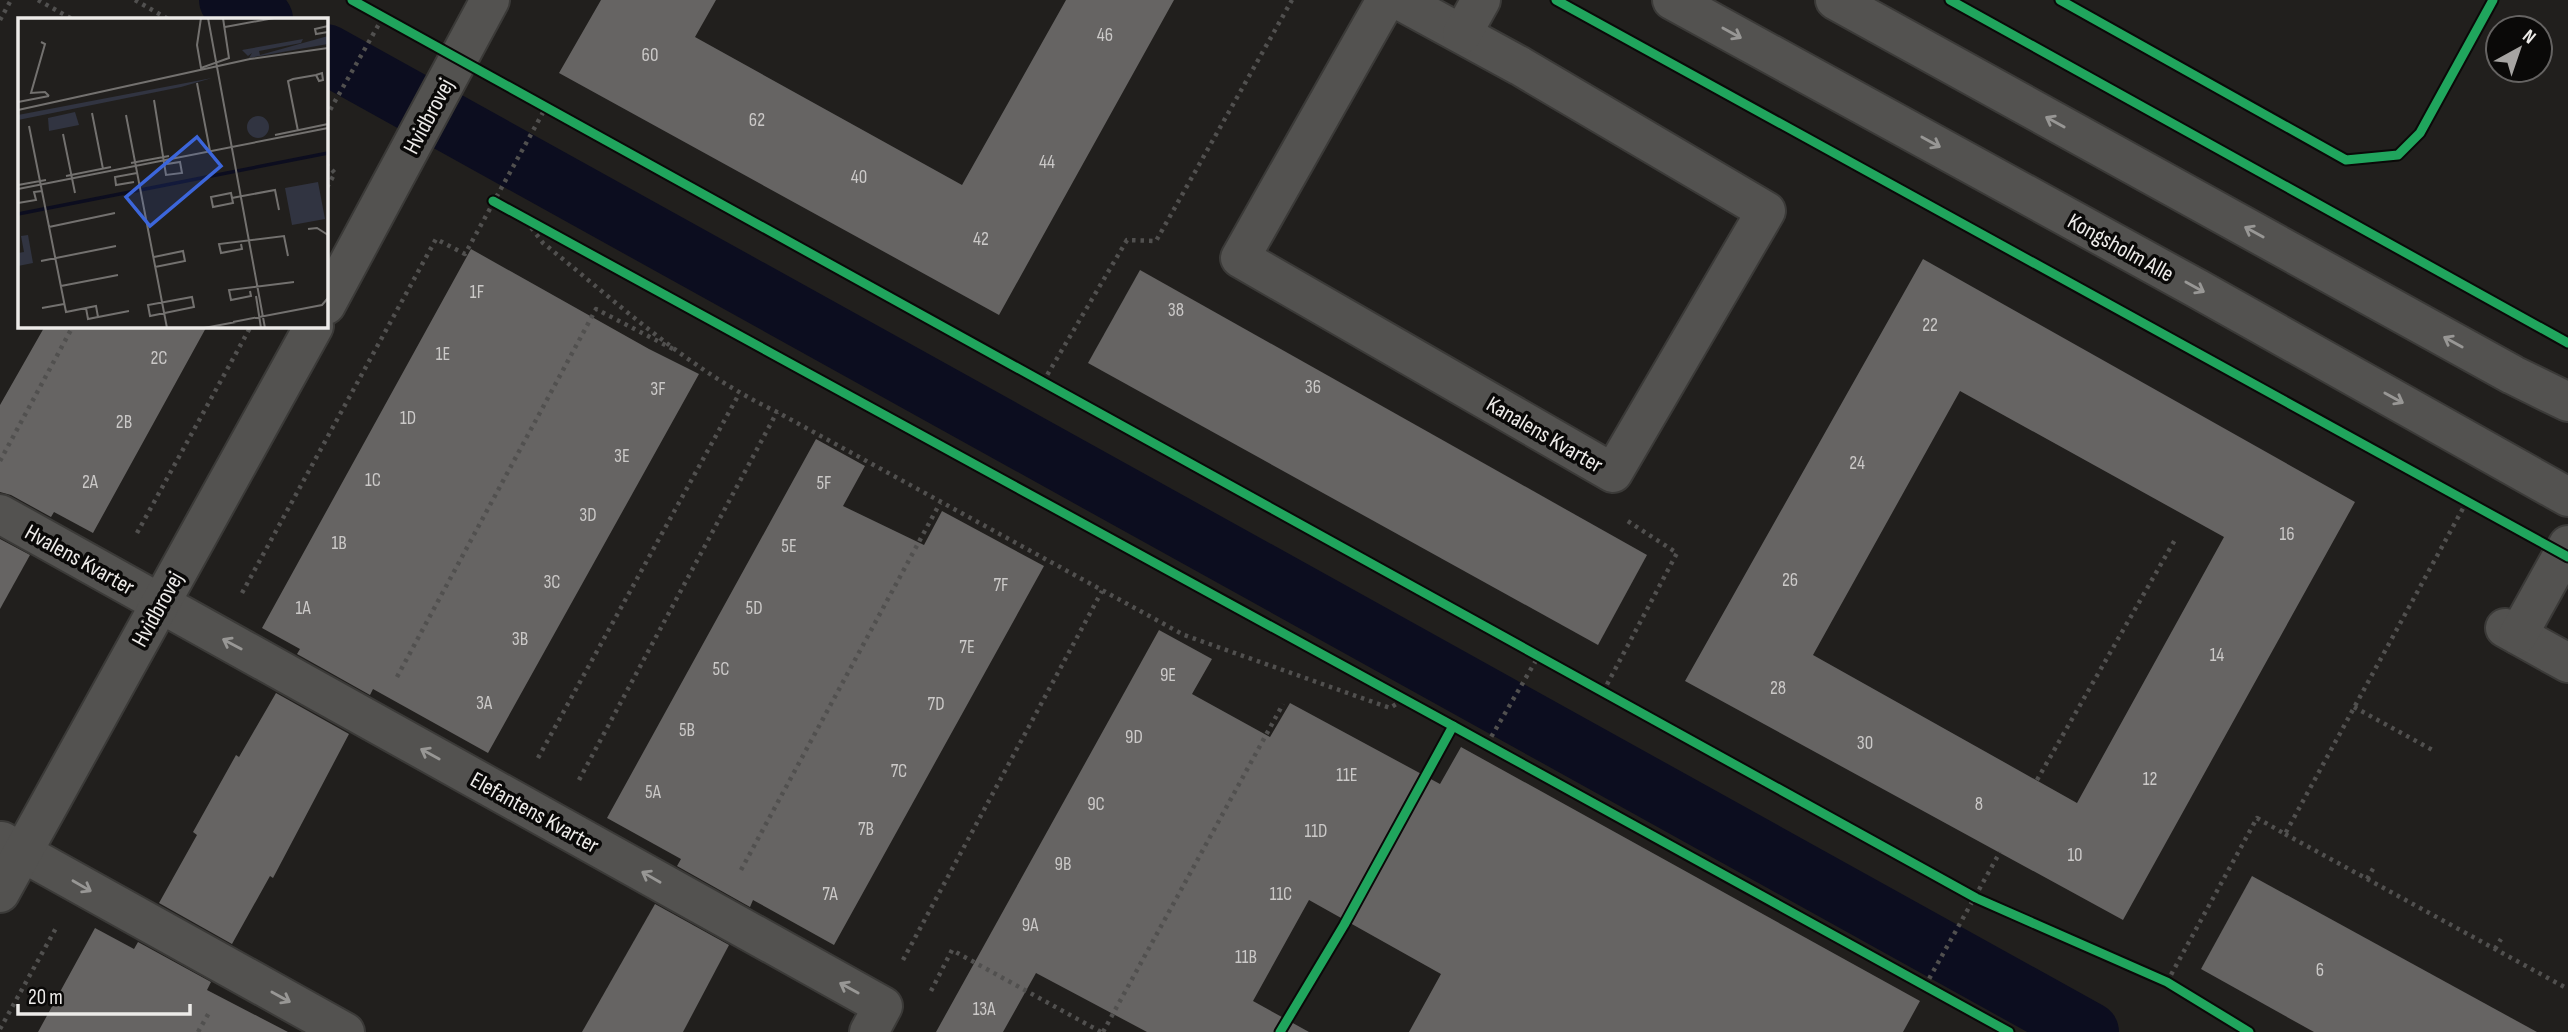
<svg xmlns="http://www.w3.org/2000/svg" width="2568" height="1032" viewBox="0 0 2568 1032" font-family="'Sofia Sans Condensed',sans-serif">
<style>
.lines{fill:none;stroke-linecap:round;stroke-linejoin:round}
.canal{stroke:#0c0d1f;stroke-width:60}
.building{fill:#666463;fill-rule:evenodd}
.minor-casing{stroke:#3b3a38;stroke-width:42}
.path{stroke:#51504f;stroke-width:4.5;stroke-dasharray:3.5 5;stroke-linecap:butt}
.minor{stroke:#535250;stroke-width:38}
.cycleway-casing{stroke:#0a0908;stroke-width:13}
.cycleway{stroke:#20a55d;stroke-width:9}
.oneway{stroke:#989795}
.labels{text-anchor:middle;stroke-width:7;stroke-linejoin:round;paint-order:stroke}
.number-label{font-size:19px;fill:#cbc9c8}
.street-label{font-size:23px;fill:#edebe9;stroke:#0a0908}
.inset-river{fill:none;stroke:#0c0d1f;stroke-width:3.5}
.inset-road{fill:none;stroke:#73716f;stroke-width:2}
.view{fill:#3c66db;fill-opacity:0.15;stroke:#3c66db;stroke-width:3.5}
.inset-edge{fill:none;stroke:#edebe9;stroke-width:3.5}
</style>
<rect width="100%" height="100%" fill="#211f1d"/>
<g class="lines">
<g class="canal">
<polyline points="229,0 263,19"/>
<polyline points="326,54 2089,1032"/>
</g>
</g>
<g class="building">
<polygon points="601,0 716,0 695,37 962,185 1066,0 1174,0 999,315 559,73"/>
<polygon points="471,249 649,349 699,374 488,753 373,689 370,695 297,654 300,649 262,628"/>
<path d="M1923,259L2355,502L2123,920L1685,681ZM1960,391L2224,537L2077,803L1813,655Z"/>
<polygon points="1140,270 1647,555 1598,645 1088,363"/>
<polygon points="45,326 207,326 93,533 54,512 51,517 11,495 0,492 0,405"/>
<polygon points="816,439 865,466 843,506 924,545 942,511 1044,566 834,945 753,900 750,907 677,866 681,859 607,818"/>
<polygon points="0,539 30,555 0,609"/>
<polygon points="1159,630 1212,659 1192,694 1270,737 1290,703 1440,784 1461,747 1920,1001 1903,1032 1409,1032 1441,974 1309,900 1253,1001 1309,1032 1147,1032 1036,973 1003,1032 936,1032"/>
<polygon points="276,693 349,734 273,878 270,876 232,944 159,903 197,835 193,832 236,755 239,757"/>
<polygon points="2252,876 2537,1032 2314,1032 2201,969"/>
<polygon points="655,904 729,945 683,1032 582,1032"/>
<polygon points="95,928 134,949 138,942 211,982 207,990 288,1032 38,1032"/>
</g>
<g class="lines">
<defs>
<g id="minor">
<polyline points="1386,0 1240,258 1613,473 1766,211 1520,66 1399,0"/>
<polyline points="1672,0 2198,289 2568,497"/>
<polyline points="1835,0 2513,375 2568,402"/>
<polyline points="1462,34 1481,0"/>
<polyline points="326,305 490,0"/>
<polyline points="0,514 883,1006 869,1032"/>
<polyline points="2505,628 2568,663"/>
<polyline points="2518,635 2568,545"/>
<polyline points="2,841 345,1032"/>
<polyline points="0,893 314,326"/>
</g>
</defs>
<use href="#minor" class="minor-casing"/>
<g class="path">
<polyline points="38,0 72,19"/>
<polyline points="135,0 168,19"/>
<polyline points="2060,0 2346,160 2398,155 2420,133 2493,0"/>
<polyline points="0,20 11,0"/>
<polyline points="326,117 383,17"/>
<polyline points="326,164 335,173 326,189"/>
<polyline points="493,201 1453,726 2009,1032"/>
<path d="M526,221L543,243C618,303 690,371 777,412L1184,635L1390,708L1404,699"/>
<polyline points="1043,382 1127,240 1156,241 1292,0"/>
<polyline points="0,461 73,326"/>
<polyline points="137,533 251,326"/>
<polyline points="242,593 436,239 465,254 546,107"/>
<polyline points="397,677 596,309 673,349"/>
<polyline points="1603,692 1677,553 1626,520"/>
<polyline points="2354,707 2436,752"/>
<polyline points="1487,744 1538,657"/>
<polyline points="538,758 739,394"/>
<polyline points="579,780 777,412"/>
<polyline points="2037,780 2176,538"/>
<polyline points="2285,834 2568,989"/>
<polyline points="741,870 940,503"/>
<polyline points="2367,879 2374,867"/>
<polyline points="2495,949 2501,939"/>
<polyline points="903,960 1102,591"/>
<polyline points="2167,982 2257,818 2285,834 2467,501"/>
<polyline points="1925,986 2000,852"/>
<polyline points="931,991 952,950 1101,1032"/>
<polyline points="0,1029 56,928"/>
<polyline points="198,1032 210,1011"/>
<polyline points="1103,1032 1283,704"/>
</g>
<use href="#minor" class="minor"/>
<defs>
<g id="cycleway">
<polyline points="352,0 1976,898 2167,982 2249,1032"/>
<polyline points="1556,0 2568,557"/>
<polyline points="1950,0 2568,343"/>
<polyline points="2060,0 2346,160 2398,155 2420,133 2493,0"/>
<polyline points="493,201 1453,726 2009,1032"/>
<polyline points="1280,1032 1344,925 1453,726"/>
</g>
</defs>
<use href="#cycleway" class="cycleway-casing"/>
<use href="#cycleway" class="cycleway"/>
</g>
<defs><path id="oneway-shaft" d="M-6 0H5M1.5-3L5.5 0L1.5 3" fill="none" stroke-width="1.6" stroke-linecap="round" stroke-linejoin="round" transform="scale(1.75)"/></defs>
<g class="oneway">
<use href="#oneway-shaft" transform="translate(1732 33) rotate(29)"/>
<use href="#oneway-shaft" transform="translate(2055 122) rotate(-151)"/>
<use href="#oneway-shaft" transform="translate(1931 142) rotate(29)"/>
<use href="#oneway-shaft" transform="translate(2254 232) rotate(-151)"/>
<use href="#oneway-shaft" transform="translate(2195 287) rotate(29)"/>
<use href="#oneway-shaft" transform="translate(2453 342) rotate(-151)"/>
<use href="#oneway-shaft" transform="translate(2394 398) rotate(29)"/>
<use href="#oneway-shaft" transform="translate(232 644) rotate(-152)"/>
<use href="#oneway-shaft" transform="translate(430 754) rotate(-151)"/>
<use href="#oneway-shaft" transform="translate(651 877) rotate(-150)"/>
<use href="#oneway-shaft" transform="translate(82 886) rotate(30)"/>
<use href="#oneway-shaft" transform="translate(849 988) rotate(-151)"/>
<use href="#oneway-shaft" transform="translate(281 997) rotate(29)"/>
</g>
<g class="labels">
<g class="number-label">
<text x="1105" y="41">46</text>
<text x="650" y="61">60</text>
<text x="757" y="126">62</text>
<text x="1047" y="168">44</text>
<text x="859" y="183">40</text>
<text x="981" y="245">42</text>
<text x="477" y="298">1F</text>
<text x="1176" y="316">38</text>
<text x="1930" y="331">22</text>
<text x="443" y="360">1E</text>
<text x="159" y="364">2C</text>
<text x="1313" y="393">36</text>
<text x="658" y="395">3F</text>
<text x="408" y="424">1D</text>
<text x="124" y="428">2B</text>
<text x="622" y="462">3E</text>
<text x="1857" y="469">24</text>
<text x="373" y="486">1C</text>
<text x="90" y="488">2A</text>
<text x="824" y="489">5F</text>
<text x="588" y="521">3D</text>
<text x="2287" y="540">16</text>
<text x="339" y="549">1B</text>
<text x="789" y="552">5E</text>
<text x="1790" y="586">26</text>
<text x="552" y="588">3C</text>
<text x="1001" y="591">7F</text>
<text x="303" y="614">1A</text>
<text x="754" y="614">5D</text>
<text x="520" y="645">3B</text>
<text x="967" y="653">7E</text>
<text x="2217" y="661">14</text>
<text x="721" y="675">5C</text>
<text x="1168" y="681">9E</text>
<text x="1778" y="694">28</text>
<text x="484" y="709">3A</text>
<text x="936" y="710">7D</text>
<text x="687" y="736">5B</text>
<text x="1134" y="743">9D</text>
<text x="1865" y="749">30</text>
<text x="899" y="777">7C</text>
<text x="1347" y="781">11E</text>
<text x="2150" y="785">12</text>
<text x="653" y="798">5A</text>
<text x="1096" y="810">9C</text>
<text x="1979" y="810">8</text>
<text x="866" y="835">7B</text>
<text x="1316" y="837">11D</text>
<text x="2075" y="861">10</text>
<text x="1063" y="870">9B</text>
<text x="830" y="900">7A</text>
<text x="1281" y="900">11C</text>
<text x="1030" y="931">9A</text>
<text x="1246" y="963">11B</text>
<text x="2320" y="976">6</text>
<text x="984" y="1015">13A</text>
</g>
<g class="street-label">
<text transform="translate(428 116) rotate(-62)" y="8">Hvidbrovej</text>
<text transform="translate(2121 247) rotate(29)" y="8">Kongsholm Alle</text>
<text transform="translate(1545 434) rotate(30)" y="8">Kanalens Kvarter</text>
<text transform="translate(80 559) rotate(29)" y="8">Hvalens Kvarter</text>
<text transform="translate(157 609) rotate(-61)" y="8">Hvidbrovej</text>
<text transform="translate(535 812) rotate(29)" y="8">Elefantens Kvarter</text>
</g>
</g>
<g transform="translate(18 18)">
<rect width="310" height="310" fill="#211f1d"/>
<path d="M310,18V26L231,40L234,35L230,38L224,32L285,21L283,25L241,33L242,37ZM194,60L163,69L0,102V97ZM57,94L61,107L31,113L30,100ZM229 109a11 11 0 1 1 22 0a11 11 0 1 1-22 0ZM300,164L307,201L274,207L267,170ZM10,217L15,245L0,248V235L6,234L3,218Z" fill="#313441"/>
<path class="inset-river" d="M0,196L310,135"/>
<path class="inset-road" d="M183,0L179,27L183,50L211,40L205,0M190,0L247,310M310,8L297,11L298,16L310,14M207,9L256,0M23,24L27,26L13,75L27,74L31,78M179,65L192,133M136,82L148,157L164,155L162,144L149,146M0,84L31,78M0,92L232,41L310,30M74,95L85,151M108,97L149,310M11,108L48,294L78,288L80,299L111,293M280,113L270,63L275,61L298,57L304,55L305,62L301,63L298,57M45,116L57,175M257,117L310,106M113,145L151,138M48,158L93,149M116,164L98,167L97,159L119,155M0,167L28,162M0,171L310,110M219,179L257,172L261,192M214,180L215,185L195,189L193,179L213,175L214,180L219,179M0,185L18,182L16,174L24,173M31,209L97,195M290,211L299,210L310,217M223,226L224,231L203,235L201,226L266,218L270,238M136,239L165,233L167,243L137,249M23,243L98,228M43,268L100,257M232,273L233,278L213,282L211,272L276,264M238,278L243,310M174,279L176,289L132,298L130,287ZM24,290L46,286M68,290L70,301L80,299M215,304L304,287L310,280M186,310L218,304"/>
<path class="view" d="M179,119L203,148L132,208L108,179Z"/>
<rect width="310" height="310" class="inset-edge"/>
</g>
<g transform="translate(2519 49) rotate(40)"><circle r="33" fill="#0a0908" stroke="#656362" stroke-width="2"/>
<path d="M0-5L12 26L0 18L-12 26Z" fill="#a6a4a2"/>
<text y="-10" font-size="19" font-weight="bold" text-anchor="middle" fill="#edebe9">N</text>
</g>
<path d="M18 1004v10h172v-10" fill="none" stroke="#edebe9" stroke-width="3.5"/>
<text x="28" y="1004" font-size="21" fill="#edebe9" stroke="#0a0908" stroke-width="5" paint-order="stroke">20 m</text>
</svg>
